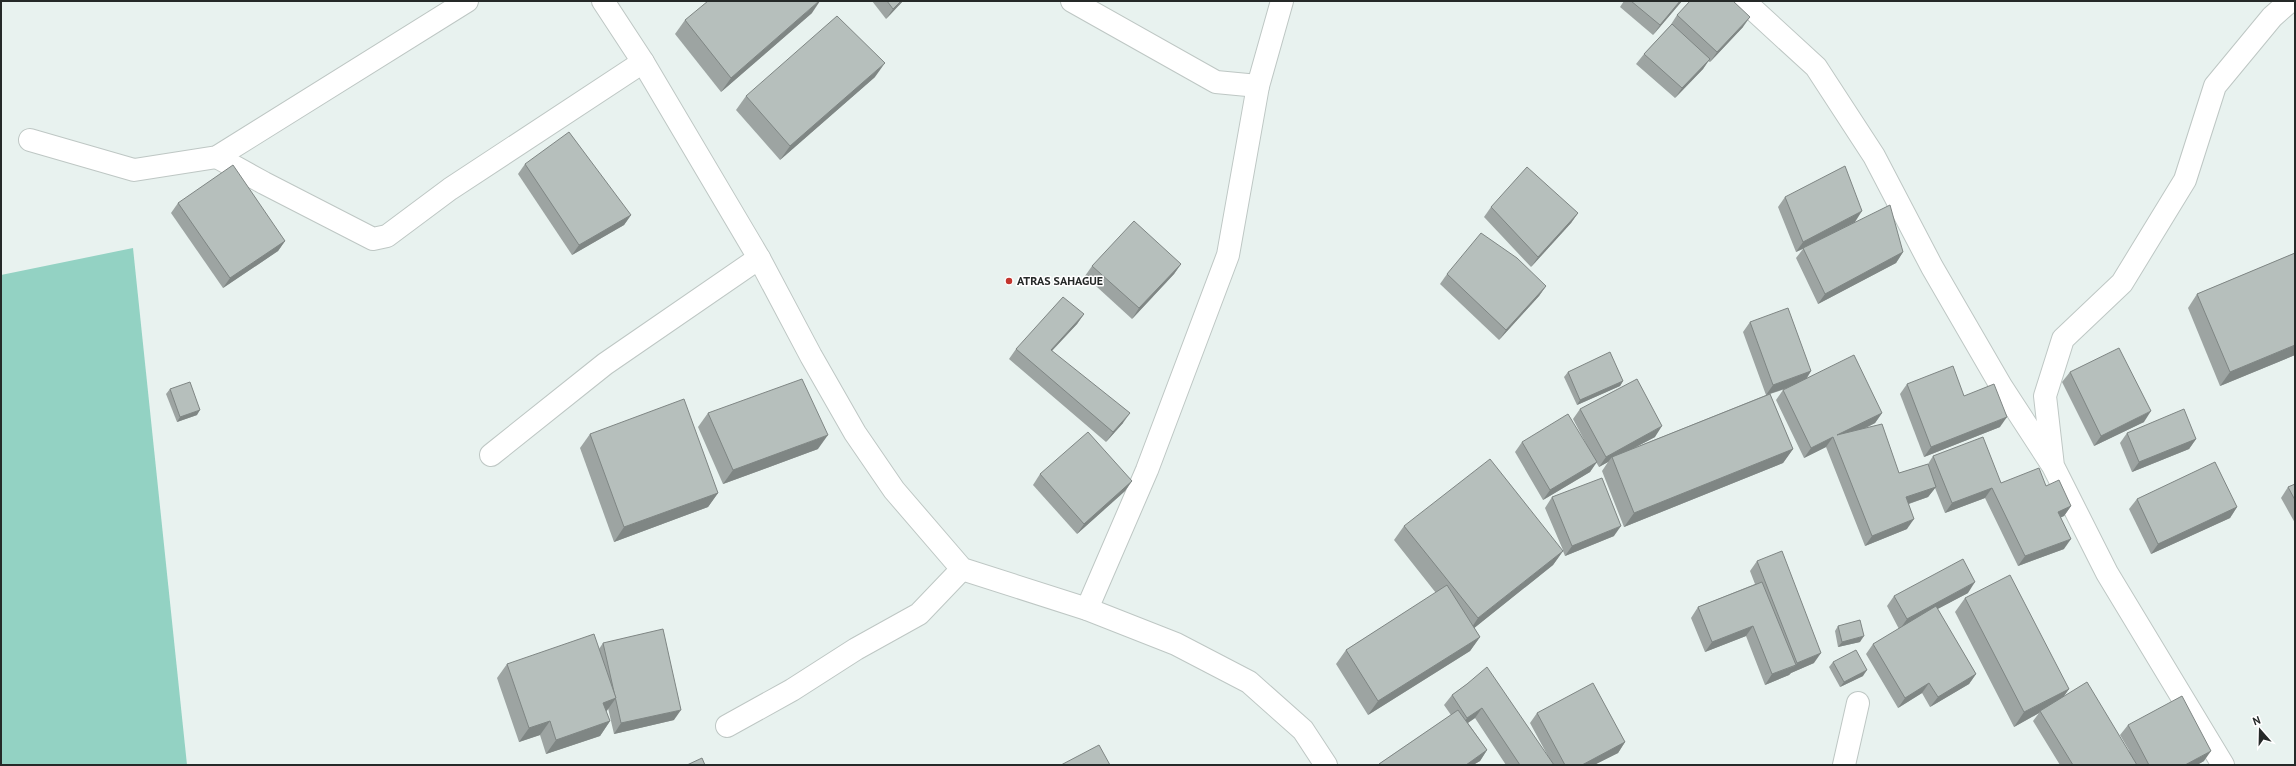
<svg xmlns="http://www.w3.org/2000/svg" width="2296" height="766" viewBox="0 0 2296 766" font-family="'PT Sans',sans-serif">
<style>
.green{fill:#93d2c3}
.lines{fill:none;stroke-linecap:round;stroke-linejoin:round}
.minor-casing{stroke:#bec7c4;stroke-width:24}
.minor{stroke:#fff;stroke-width:22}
.wall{fill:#9da4a2}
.shaded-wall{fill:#7f8684}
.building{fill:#b6bfbc;stroke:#7f8684}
.poi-dot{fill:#c3352e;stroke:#fff;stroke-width:1.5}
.labels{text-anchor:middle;stroke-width:3;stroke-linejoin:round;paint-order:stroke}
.poi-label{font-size:12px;font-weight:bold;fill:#252928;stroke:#fff;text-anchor:start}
</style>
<rect width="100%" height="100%" fill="#e8f2ef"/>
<polygon class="green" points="133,248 187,765 1,765 1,275"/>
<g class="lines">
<defs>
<g id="minor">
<polyline points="603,1 643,62 759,258 811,356 855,433 894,490 962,569 1087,609 1176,644 1249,682 1303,730 1326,765"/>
<polyline points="1072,1 1216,82 1258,86"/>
<polyline points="1744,1 1816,67 1874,156 1932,267 2001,386 2051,463"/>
<polyline points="30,140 134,170 217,157 467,1"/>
<polyline points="217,157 264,183 373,239 387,236 450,189 643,62"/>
<polyline points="491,455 605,364 759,258"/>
<polyline points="1087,609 1147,470 1228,255 1258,86 1282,1"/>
<polyline points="727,726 792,690 856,649 919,614 962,569"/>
<polyline points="1844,765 1858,703"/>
<polyline points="2223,765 2107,573 2053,466 2045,396 2063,339 2122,283 2185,180 2215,86 2272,17 2290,1"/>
</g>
</defs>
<use href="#minor" class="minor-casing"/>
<use href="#minor" class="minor"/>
</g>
<g class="wall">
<polygon points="872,1 903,1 886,19"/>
<polygon points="1624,1 1682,1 1653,35 1620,7"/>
<polygon points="812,13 721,92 675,34 685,20"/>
<polygon points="1677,15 1743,27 1710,62 1708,61 1703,69 1675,98 1636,64 1644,54 1670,26"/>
<polygon points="875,77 780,160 736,110 746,96"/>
<polygon points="525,164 631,215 624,225 572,255 518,174"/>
<polygon points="1785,197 1855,222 1827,236 1903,252 1896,263 1818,304 1796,258 1803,249 1796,252 1778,207"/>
<polygon points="178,203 285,241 278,251 223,288 171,213"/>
<polygon points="1491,207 1578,213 1571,223 1531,267 1484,217"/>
<polygon points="2295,253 2295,355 2220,386 2188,308 2197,294"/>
<polygon points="1181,264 1174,274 1132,319 1085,276 1092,266"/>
<polygon points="1447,274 1546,286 1539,296 1499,340 1440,284"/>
<polygon points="1084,314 1077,324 1052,351 1123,423 1106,442 1009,359 1016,349"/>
<polygon points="1750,322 1811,371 1807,378 1882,413 1875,423 1864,429 1899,473 1928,464 1933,456 2001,483 2046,486 2071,506 2064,516 2061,517 2064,549 2018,566 1985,498 1945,513 1935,488 1928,497 1909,504 1907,529 1865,546 1826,447 1804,458 1776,400 1783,390 1785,389 1770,394 1793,449 1783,463 1624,527 1602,471 1608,462 1599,467 1596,462 1590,472 1543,500 1515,452 1522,442 1591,453 1573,419 1580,409 1655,437 1634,448 1766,395 1743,332"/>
<polygon points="1568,372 1623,381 1620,386 1577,405 1564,377"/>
<polygon points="2070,372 2144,422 2094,446 2062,382"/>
<polygon points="1907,384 1964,396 2000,427 1924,457 1900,394"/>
<polygon points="170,389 197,415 177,422 166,394"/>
<polygon points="708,413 818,449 723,484 698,427"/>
<polygon points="2127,433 2196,439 2189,449 2132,472 2120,443"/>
<polygon points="590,434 718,493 708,507 614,542 580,448"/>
<polygon points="1040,474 1132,481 1125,491 1077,534 1033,485"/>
<polygon points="2295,484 2295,523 2281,498 2288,487"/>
<polygon points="1552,497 1614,536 1565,556 1563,551 1553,565 1474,628 1480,637 1470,651 1368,715 1336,664 1346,650 1436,593 1394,540 1404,526 1563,550 1545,508"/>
<polygon points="2137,499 2237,507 2230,518 2151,554 2129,509"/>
<polygon points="1757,561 1814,663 1791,673 1789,675 1765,685 1746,636 1705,652 1691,618 1698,607 1755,584 1750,571"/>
<polygon points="1968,593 1937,609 1976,674 1969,684 1930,707 1922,693 1898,708 1866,654 1873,644 1899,629 1887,606 1894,596"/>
<polygon points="1965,598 2069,689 2063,697 2130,752 2120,735 2128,725 2204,761 2197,765 2060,765 2033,721 2039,713 2014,727 1955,612"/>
<polygon points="1838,626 1860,642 1838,647 1835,631"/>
<polygon points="603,643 674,720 614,734 608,708 606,711 610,721 600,736 546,754 540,735 519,742 497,678 507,664 599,649"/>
<polygon points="1833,662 1863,676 1840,687 1829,667"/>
<polygon points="1467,684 1549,758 1530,723 1537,713 1625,742 1618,753 1594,765 1506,765 1475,718 1468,723 1487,750 1480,761 1473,765 1378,765 1379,764 1451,715 1444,705 1452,695"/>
</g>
<g class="shaded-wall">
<polygon points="819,1 820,1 812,13 721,92 731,78"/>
<polygon points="901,1 903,1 886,19 893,9"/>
<polygon points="1680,1 1682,1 1653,35 1660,25"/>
<polygon points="1750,17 1743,27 1710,62 1717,52"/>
<polygon points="1710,59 1703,69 1675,98 1682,88"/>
<polygon points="885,63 875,77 780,160 790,146"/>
<polygon points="1862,211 1855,222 1796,252 1803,242"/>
<polygon points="1578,213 1571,223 1531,267 1538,257"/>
<polygon points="631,215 624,225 572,255 579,245"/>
<polygon points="285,241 278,251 223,288 230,278"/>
<polygon points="1903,252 1896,263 1818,304 1825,294"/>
<polygon points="1181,264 1174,274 1132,319 1139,308"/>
<polygon points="1546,286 1539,296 1499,340 1506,330"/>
<polygon points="1084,314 1077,324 1043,360 1051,350"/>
<polygon points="2295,345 2295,355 2220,386 2230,372"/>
<polygon points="1811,371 1804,382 1766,395 1773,385"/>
<polygon points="1623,381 1620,386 1577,405 1580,400"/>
<polygon points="200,410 197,415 177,422 180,417"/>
<polygon points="2151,411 2144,422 2094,446 2101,436"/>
<polygon points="1130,413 1123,423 1106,442 1113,432"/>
<polygon points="1882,413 1875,423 1835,443 1837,435"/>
<polygon points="2007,417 2000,427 1924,457 1931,447"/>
<polygon points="1662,426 1655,437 1613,459 1612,457 1608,462 1599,467 1606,457"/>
<polygon points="828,435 818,449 723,484 733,470"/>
<polygon points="1833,437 1826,447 1804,458 1811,448"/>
<polygon points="2196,439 2189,449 2132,472 2139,462"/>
<polygon points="1793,449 1783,463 1624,527 1634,513"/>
<polygon points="1597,462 1590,472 1543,500 1550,490"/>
<polygon points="1132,481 1125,491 1077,534 1084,524"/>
<polygon points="1936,487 1928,497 1899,507 1906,497"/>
<polygon points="1992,488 1985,498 1945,513 1952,503"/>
<polygon points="718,493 708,507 614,542 624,527"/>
<polygon points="2071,506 2064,516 2051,522 2058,512"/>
<polygon points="2237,507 2230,518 2151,554 2158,544"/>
<polygon points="1914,519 1907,529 1865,546 1872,536"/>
<polygon points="1621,526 1614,536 1565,556 1572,546"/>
<polygon points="2071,539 2064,549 2018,566 2025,556"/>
<polygon points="1563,551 1553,565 1468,633 1478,618"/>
<polygon points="1975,582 1968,593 1900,629 1907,619"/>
<polygon points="1753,626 1746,636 1705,652 1712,642"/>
<polygon points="1864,636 1860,642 1838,647 1842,642"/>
<polygon points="1480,637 1470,651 1368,715 1378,701"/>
<polygon points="1821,653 1814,663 1791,673 1789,675 1765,685 1772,674 1795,666 1797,663"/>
<polygon points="1867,670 1863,676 1840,687 1844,682"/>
<polygon points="1976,674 1969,684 1930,707 1938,697"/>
<polygon points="1929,683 1922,693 1898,708 1905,698"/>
<polygon points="2069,689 2059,703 2040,711 2039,713 2014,727 2024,712"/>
<polygon points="616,698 606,712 603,703"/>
<polygon points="1482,708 1475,718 1460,728 1467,718"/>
<polygon points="681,710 674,720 614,734 621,723"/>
<polygon points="550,721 540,735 519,742 529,728"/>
<polygon points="610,721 600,736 546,754 556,740"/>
<polygon points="1625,742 1618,753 1594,765 1582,765"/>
<polygon points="1487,750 1480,761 1473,765 1466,765"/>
<polygon points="2211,751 2204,761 2197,765 2185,765"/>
</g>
<g class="building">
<polygon points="708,1 819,1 731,78 685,20"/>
<polygon points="887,1 901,1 893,9"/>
<polygon points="1631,1 1680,1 1660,25"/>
<polygon points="1690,1 1733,1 1750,17 1717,52 1677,15"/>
<polygon points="837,16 885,63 790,146 746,96"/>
<polygon points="1672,24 1710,59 1682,88 1644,54"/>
<polygon points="569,132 631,215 579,245 525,164"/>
<polygon points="233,165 285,241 230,278 178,203"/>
<polygon points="1845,166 1862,211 1803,242 1785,197"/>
<polygon points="1527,167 1578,213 1538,257 1491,207"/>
<polygon points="1890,205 1903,252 1825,294 1803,248"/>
<polygon points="1134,221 1181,264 1139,308 1092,266"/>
<polygon points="1481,233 1517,258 1546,286 1506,330 1447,274"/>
<polygon points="2295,253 2295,345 2230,372 2197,294"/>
<polygon points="1063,297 1084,314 1051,350 1130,413 1113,432 1016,349"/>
<polygon points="1788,308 1811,371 1773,385 1750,322"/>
<polygon points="2119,348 2151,411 2101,436 2070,372"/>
<polygon points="1610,352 1623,381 1580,400 1568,372"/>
<polygon points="1854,355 1882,413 1837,435 1882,424 1899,473 1928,464 1936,487 1906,497 1914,519 1872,536 1833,437 1811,448 1783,390"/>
<polygon points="1953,366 1964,396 1994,384 2007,417 1931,447 1907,384"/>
<polygon points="802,379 828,435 733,470 708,413"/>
<polygon points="1637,379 1662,426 1606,457 1580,409"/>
<polygon points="190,382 200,410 180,417 170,389"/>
<polygon points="1770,394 1793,449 1634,513 1612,457"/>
<polygon points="684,399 718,493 624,527 590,434"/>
<polygon points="2184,409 2196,439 2139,462 2127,433"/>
<polygon points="1568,414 1597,462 1550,490 1522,442"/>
<polygon points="1088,432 1132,481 1084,524 1040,474"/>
<polygon points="1983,437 2001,483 2039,468 2046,486 2059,480 2071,506 2058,512 2071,539 2025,556 1992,488 1952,503 1933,456"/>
<polygon points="1490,459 1563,551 1478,618 1404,526"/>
<polygon points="2215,462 2237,507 2158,544 2137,499"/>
<polygon points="1602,478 1621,526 1572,546 1552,497"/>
<polygon points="2295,484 2295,500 2288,487"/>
<polygon points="1782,551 1821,653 1797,663 1757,561"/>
<polygon points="1963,559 1975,582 1907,619 1894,596"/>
<polygon points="2010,575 2069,689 2024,712 1965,598"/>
<polygon points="1762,582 1796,665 1772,674 1753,626 1712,642 1698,607"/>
<polygon points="1447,585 1480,637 1378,701 1346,650"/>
<polygon points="1936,606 1976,674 1938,697 1929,683 1905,698 1873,644"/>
<polygon points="1860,620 1864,636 1842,642 1838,626"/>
<polygon points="663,629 681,710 621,723 603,643"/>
<polygon points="594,634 616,698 603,703 610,721 556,740 550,721 529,728 507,664"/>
<polygon points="1856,650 1867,670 1844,682 1833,662"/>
<polygon points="1487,667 1554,765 1520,765 1482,708 1467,718 1452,695 1467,684"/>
<polygon points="2087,682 2137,765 2073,765 2040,711"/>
<polygon points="1593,683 1625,742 1582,765 1565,765 1537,713"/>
<polygon points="2182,696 2211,751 2185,765 2149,765 2128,725"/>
<polygon points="1458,710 1487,750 1466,765 1380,765 1379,764"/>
<polygon points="1099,745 1110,765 1061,765"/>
<polygon points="702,758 705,765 687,765"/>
</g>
<circle class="poi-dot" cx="1009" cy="281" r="4"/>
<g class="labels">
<g class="poi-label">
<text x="1017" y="285">ATRAS SAHAGUE</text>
</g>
</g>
<rect width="2296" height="766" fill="none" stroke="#252928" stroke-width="4"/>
<g transform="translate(2260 730) rotate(340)" stroke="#ffffff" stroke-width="3" paint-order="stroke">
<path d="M0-3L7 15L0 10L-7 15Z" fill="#252928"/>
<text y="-6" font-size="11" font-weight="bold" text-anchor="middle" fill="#252928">N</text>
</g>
</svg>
